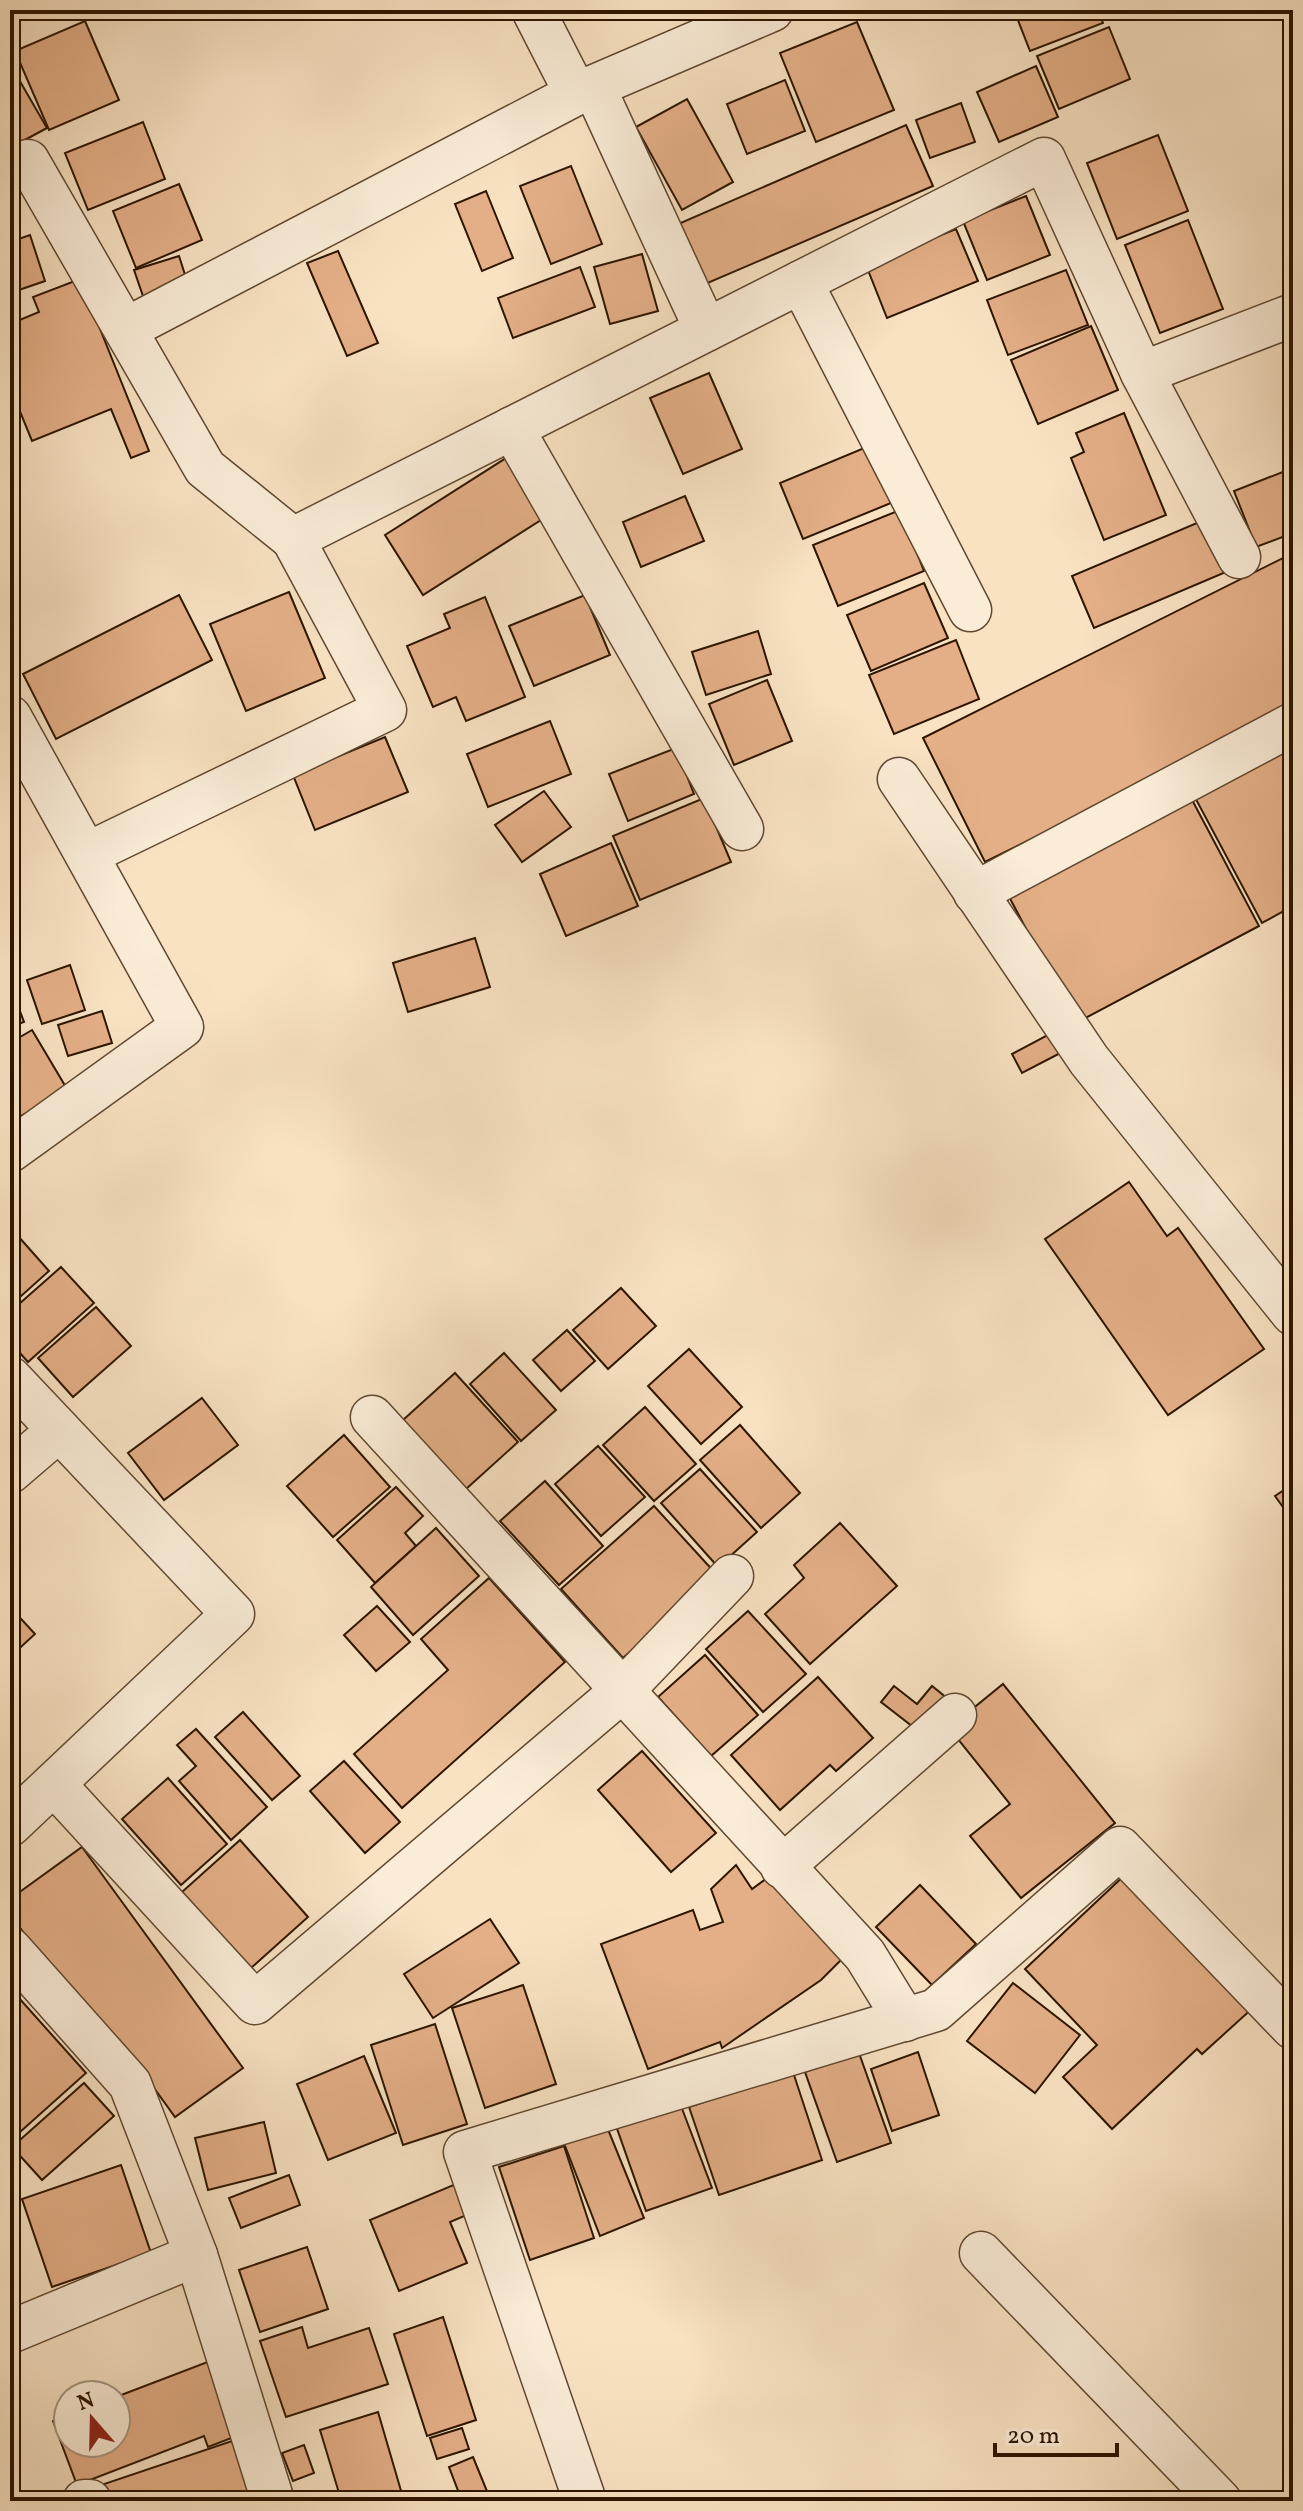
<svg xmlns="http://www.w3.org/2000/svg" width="1303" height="2511" viewBox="0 0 1303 2511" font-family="Vollkorn,serif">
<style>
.building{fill:#e4af87;stroke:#2d1500;stroke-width:2}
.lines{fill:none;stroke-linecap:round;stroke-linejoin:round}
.minor-casing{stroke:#604830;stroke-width:45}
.minor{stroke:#faecd7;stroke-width:42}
</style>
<rect width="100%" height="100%" fill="#f8e2c2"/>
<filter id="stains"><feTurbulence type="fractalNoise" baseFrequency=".0025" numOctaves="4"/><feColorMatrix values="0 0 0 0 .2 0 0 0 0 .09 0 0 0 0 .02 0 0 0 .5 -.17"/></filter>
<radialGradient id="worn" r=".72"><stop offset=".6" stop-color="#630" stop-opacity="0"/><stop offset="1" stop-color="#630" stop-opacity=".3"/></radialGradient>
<g class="building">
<polygon points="77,10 105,10 81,20"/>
<polygon points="1014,10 1098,10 1103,23 1030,51"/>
<polygon points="85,21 119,100 49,130 15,51"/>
<polygon points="857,22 894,110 816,142 780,53"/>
<polygon points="1109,27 1130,79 1059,109 1037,56"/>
<polygon points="10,64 47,128 10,148"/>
<polygon points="1036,66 1058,117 999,142 977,92"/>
<polygon points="785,80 805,131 747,154 727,104"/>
<polygon points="687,99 733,182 682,210 636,127"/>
<polygon points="961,103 975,142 930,158 916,120"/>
<polygon points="143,122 165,179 88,210 65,153"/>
<polygon points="906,125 933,186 703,285 676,225"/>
<polygon points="1158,135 1188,211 1117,239 1087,163"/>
<polygon points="571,166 602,244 551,264 520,186"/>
<polygon points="179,184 202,240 136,268 113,211"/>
<polygon points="486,191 513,258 482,271 455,204"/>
<polygon points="1026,196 1050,255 987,280 963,221"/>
<polygon points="1188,220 1223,309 1160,333 1125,245"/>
<polygon points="956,229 978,281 887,318 866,265"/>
<polygon points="30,235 45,281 10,293 10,242"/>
<polygon points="338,251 378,343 347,356 307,263"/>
<polygon points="642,254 658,311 610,324 594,267"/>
<polygon points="179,256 188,284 144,299 134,270"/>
<polygon points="580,267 595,307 513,338 498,298"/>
<polygon points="1066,270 1088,325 1008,355 987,300"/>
<polygon points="80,279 149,451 131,458 111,409 32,441 10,387 10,324 39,312 33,297"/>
<polygon points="1091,326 1118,390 1038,424 1011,360"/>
<polygon points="709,373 742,449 683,474 650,398"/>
<polygon points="1124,413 1166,515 1104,540 1071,458 1084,452 1076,433"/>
<polygon points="869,446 891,503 803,539 780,483"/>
<polygon points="514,453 552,513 423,595 385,535"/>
<polygon points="1293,468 1293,533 1256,547 1234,491"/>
<polygon points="685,496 704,541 641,567 623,522"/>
<polygon points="900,510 924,571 838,606 813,545"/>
<polygon points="1211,517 1233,569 1094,628 1072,576"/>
<polygon points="1293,553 1293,709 985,862 923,738"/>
<polygon points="924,583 948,638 871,671 847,615"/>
<polygon points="289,592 325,678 246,711 210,624"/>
<polygon points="179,595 212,660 56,739 23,674"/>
<polygon points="585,595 610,655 534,686 509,626"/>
<polygon points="485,597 525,697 466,721 456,697 433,707 407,646 450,628 444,614"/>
<polygon points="758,631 771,674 706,695 692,652"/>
<polygon points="956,640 979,699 894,734 869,675"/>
<polygon points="767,680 792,741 734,765 709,704"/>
<polygon points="550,721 571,774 488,807 467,754"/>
<polygon points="1293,736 1293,906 1262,923 1191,790"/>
<polygon points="385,737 408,792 315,830 293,775"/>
<polygon points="676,748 694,794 628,821 609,774"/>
<polygon points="544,791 571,827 522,862 495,825"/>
<polygon points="1190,796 1259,926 1076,1023 1007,893"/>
<polygon points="704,798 731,862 640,900 613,836"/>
<polygon points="611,843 638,906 566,936 540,874"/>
<polygon points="475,938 490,987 408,1012 393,963"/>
<polygon points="70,965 85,1010 42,1024 27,980"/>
<polygon points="10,984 24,1022 10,1027"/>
<polygon points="102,1011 112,1043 68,1056 58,1025"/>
<polygon points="1059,1029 1070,1048 1022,1073 1012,1054"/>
<polygon points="32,1030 67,1089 21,1116 10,1098 10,1043"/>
<polygon points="1129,1182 1167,1236 1178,1228 1264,1349 1168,1415 1045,1239"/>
<polygon points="10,1227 49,1271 10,1306"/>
<polygon points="61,1267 94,1303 28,1362 10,1342 10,1312"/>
<polygon points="621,1288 656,1326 608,1369 573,1330"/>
<polygon points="96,1307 131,1346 73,1397 38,1358"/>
<polygon points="567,1330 595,1361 561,1391 533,1360"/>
<polygon points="689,1349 742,1407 701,1444 648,1386"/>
<polygon points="504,1353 556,1410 521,1441 470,1384"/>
<polygon points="455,1373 518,1442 466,1489 403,1420"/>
<polygon points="202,1398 238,1445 164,1500 128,1453"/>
<polygon points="645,1407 696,1464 654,1501 603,1445"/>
<polygon points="740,1425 800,1493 761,1528 700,1460"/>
<polygon points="344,1435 390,1487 333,1537 287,1486"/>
<polygon points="598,1446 645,1497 601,1536 555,1484"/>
<polygon points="700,1469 757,1532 718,1567 661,1503"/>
<polygon points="545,1481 603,1546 559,1585 500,1521"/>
<polygon points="1293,1484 1293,1521 1275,1496"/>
<polygon points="396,1487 423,1516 405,1533 416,1546 375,1583 337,1540"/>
<polygon points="654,1506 717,1575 623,1658 561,1589"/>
<polygon points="840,1523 897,1586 810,1664 765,1614 804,1578 794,1565"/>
<polygon points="436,1528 479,1576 413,1635 371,1587"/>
<polygon points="489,1578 565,1662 402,1808 354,1754 448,1670 421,1639"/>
<polygon points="377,1606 410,1642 376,1671 344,1635"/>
<polygon points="10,1607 35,1634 10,1657"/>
<polygon points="748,1611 806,1674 763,1712 706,1649"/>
<polygon points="705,1655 758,1715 711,1756 658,1697"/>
<polygon points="818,1677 873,1738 836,1771 830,1765 780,1810 731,1755"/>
<polygon points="1003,1684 1115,1823 1021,1898 970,1836 1010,1804 949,1728"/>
<polygon points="894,1686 917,1704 932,1686 948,1699 921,1733 881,1702"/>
<polygon points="243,1712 300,1776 272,1800 215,1737"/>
<polygon points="196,1729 267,1807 231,1840 179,1781 196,1766 177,1745"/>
<polygon points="642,1751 716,1833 671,1872 598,1790"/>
<polygon points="344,1761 400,1822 365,1853 310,1791"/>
<polygon points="168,1778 227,1844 181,1885 122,1819"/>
<polygon points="240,1840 308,1917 251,1968 182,1892"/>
<polygon points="82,1847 243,2068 175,2117 123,2045 111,2053 10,1914 10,1899"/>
<polygon points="736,1865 752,1889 770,1876 847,1954 821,1980 722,2048 720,2042 648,2069 601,1944 693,1910 700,1930 723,1922 711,1889"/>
<polygon points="1128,1872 1255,2006 1202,2054 1197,2049 1112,2129 1063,2077 1097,2045 1025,1969"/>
<polygon points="920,1885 976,1944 932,1985 876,1927"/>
<polygon points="490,1919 519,1963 433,2018 404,1974"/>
<polygon points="1013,1983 1080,2035 1035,2093 967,2041"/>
<polygon points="523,1985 556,2084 485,2108 452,2008"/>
<polygon points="10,1988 86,2073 10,2141"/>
<polygon points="435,2024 467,2124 403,2145 371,2045"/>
<polygon points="918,2052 939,2115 892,2131 871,2069"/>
<polygon points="859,2053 891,2143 837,2162 805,2072"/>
<polygon points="364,2056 396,2133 328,2160 297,2084"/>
<polygon points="793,2072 822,2160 719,2195 689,2107"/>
<polygon points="84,2083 114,2116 42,2180 12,2147"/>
<polygon points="678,2098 712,2188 646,2211 614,2120"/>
<polygon points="264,2122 276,2173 208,2190 195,2138"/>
<polygon points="605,2122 644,2218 600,2236 562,2138"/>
<polygon points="564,2146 594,2238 530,2260 499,2167"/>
<polygon points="121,2165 151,2253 52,2287 22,2199"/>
<polygon points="289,2175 300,2205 241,2228 229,2198"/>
<polygon points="463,2181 476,2211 450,2222 467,2263 399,2291 370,2220"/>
<polygon points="307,2247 328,2309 260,2332 239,2270"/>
<polygon points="443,2317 476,2420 427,2436 394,2334"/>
<polygon points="302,2327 308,2348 369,2328 388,2384 286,2417 260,2341"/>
<polygon points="218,2358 247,2432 208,2447 204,2436 77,2485 53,2421 68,2415 68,2443 116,2443 116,2397"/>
<polygon points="10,2396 20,2427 10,2430"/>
<polygon points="378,2412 404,2501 312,2501 339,2493 320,2430"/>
<polygon points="462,2428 469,2449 437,2459 430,2438"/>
<polygon points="235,2440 256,2501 110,2501 104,2484"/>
<polygon points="304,2445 314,2473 293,2481 282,2453"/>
<polygon points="473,2457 491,2501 462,2501 449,2467"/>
</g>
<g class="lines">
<defs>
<g id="minor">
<polyline points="533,10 576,94"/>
<polyline points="594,87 706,330"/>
<polyline points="10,172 28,161 205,468 293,539 1044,159 1142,373 1293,315"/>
<polyline points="801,282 970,610"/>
<polyline points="126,329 576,94 772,10"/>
<polyline points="1142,373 1239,557"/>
<polyline points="512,428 742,829"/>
<polyline points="10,717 182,1027 10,1151"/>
<polyline points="899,779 1089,1060 1293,1314"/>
<polyline points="87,854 385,710 293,539"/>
<polyline points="975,893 1293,724"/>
<polyline points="10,1378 233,1614 10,1825"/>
<polyline points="372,1417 865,1955 905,2020"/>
<polyline points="10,1472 59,1430"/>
<polyline points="54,1784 255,2003 623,1690 732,1576"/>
<polyline points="782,1867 955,1715"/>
<polyline points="10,1949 130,2084 196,2255 273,2501"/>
<polyline points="981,2253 1220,2501"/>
<polyline points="10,2332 196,2255"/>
<polyline points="84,2501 90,2501"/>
<polyline points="585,2501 465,2152 936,2010 1120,1848 1293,2028"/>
</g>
</defs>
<use href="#minor" class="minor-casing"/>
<use href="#minor" class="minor"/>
</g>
<rect width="1303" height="2511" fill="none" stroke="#f8e2c2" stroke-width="40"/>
<rect x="12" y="12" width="1279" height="2487" fill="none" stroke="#2d1500" stroke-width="4"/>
<rect x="20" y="20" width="1263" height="2471" fill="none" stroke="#2d1500" stroke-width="2"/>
<g transform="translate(92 2419) rotate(340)"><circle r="38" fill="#faecd7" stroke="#a89681" stroke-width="2"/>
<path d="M0-6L14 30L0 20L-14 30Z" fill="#8f2418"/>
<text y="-12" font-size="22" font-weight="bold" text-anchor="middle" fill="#2d1500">N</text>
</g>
<path d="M995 2443v12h122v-12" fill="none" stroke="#2d1500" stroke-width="4"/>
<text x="1007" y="2443" font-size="24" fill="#2d1500" stroke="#faecd7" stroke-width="6" paint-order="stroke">20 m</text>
<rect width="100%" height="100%" filter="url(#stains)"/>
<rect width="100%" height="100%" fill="url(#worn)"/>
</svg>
